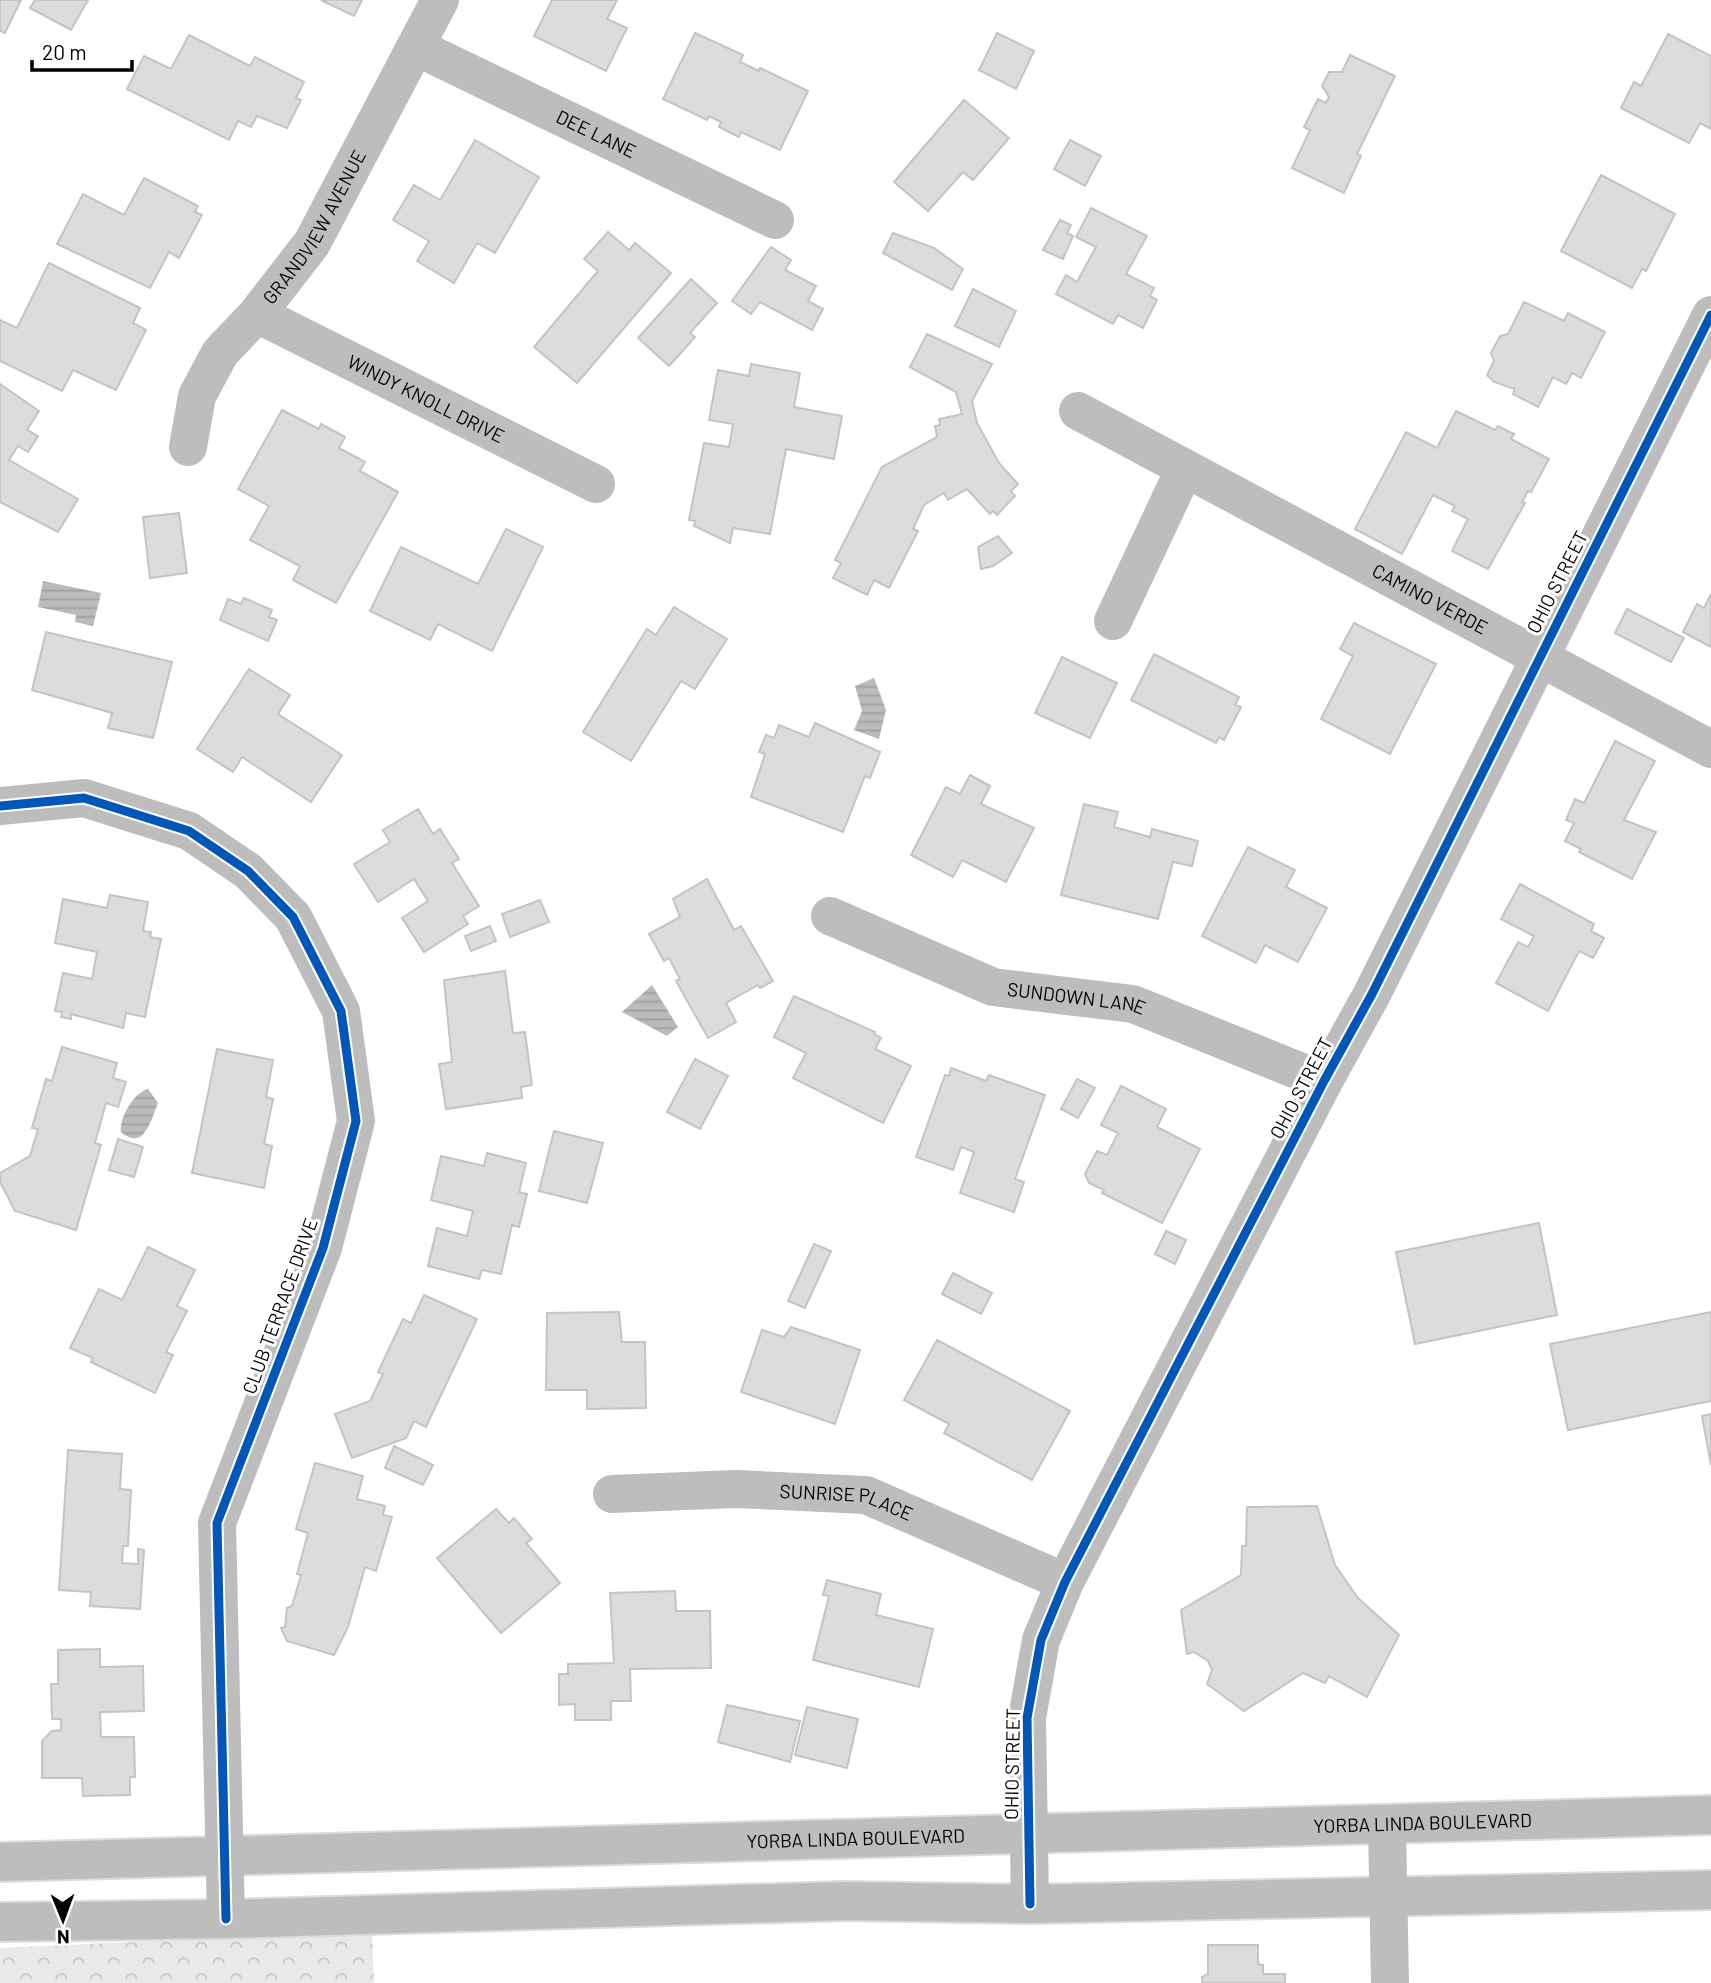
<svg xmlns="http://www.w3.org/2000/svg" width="1711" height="1983" viewBox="0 0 1711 1983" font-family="Barlow,sans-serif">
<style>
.park{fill:url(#park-crowns)}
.water{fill:url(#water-rules)}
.building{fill:#dcdcdc;stroke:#c4c4c4;stroke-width:2}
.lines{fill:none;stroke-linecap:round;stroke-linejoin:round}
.major-casing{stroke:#dbdbdb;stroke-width:42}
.minor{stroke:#bdbdbd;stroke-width:38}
.major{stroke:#bdbdbd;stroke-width:38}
.cycleway-casing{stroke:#fff;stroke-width:13}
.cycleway{stroke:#0057b8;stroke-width:9}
.labels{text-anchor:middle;stroke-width:6;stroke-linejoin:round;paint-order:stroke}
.street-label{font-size:19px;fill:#000;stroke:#fff}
</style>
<defs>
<pattern id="park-crowns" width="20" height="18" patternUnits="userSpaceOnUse" patternTransform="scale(1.75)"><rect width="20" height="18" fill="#e9e9e9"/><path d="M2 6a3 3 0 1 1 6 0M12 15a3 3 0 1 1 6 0" fill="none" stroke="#c6c6c6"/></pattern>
<pattern id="water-rules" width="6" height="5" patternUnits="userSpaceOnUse" patternTransform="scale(1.75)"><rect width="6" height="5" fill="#bbb"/><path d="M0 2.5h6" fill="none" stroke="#9f9f9f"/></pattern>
</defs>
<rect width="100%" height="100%" fill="#fff"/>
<polygon class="park" points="372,1931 374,1983 0,1983 0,1948"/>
<g class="water">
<polygon points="43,581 101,593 93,626 75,622 76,615 38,607"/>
<polygon points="874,678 886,710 879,739 854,730 862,711 855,686"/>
<polygon points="652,985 678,1027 667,1036 622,1012"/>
<path d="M148,1089L158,1103C151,1120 144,1152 121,1132C119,1118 134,1092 148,1089Z"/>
</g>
<g class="building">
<polygon points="0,0 21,0 5,33 0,31"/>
<polygon points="35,0 88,0 71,30 30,8"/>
<polygon points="321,0 362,0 354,16"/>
<polygon points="552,0 617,0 607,19 627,28 606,71 534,36"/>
<polygon points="695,33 743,55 740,62 759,71 760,68 808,91 780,150 741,132 739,137 719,127 721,122 709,116 707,120 663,99"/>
<polygon points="997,33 1034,51 1016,89 979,70"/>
<polygon points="1668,34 1711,56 1711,129 1700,123 1689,143 1621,108 1634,82 1641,86"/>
<polygon points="189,35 250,66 255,57 304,82 296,98 301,100 287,128 257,116 251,127 238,121 229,140 127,89 144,56 171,69"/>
<polygon points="1350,55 1395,76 1357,154 1361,156 1344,193 1292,168 1310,130 1304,127 1318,99 1326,103 1329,97 1322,86 1329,72 1342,72"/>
<polygon points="964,100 1009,138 973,180 963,172 928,211 894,182"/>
<polygon points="475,140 539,177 495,253 477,243 454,283 417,261 429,241 393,220 414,185 440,200"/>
<polygon points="1070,140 1101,156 1085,186 1054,169"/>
<polygon points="1601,175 1675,214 1646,271 1642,269 1632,288 1561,251"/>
<polygon points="144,178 198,206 195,212 202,215 179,258 169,252 150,288 57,244 83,194 124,215"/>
<polygon points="1091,208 1147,236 1126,274 1154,288 1150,296 1157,300 1143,328 1118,315 1113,324 1056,294 1066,275 1077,282 1096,247 1076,237"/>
<polygon points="1060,220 1071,225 1067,233 1073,236 1063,259 1043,250"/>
<polygon points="608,232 629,250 635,243 671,273 577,383 534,347 598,271 584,259"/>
<polygon points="893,233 934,248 963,269 952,290 883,253"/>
<polygon points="771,247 791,260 785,270 816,286 808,301 823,309 812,330 760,302 751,314 732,301"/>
<polygon points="49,263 140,308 133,323 146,330 116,390 73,370 62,391 0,361 0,320 17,328"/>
<polygon points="691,279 717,303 690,333 695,337 669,366 638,338"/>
<polygon points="973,289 1016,311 999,347 955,326"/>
<polygon points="1524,302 1564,321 1568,313 1605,332 1581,378 1572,373 1566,384 1553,377 1538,407 1513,394 1515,389 1494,382 1487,375 1494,361 1491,353 1500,336 1508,334"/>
<polygon points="927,334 992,364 972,401 977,423 999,463 1018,484 1011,491 1015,496 997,515 993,511 990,514 967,489 948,500 944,493 924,505 913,529 918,531 889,588 874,580 867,595 833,578 841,563 835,560 882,467 937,437 935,426 940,425 939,419 962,414 956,392 910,367"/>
<polygon points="751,364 800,373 794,407 842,416 834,459 786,449 770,534 733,528 730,543 694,526 695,521 689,520 704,443 729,447 733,424 709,420 718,370 749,376"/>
<polygon points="0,384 39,411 27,430 38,436 28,452 18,446 9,460 78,499 58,532 0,502"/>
<polygon points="282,410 319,429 321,424 345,437 339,448 365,462 360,471 398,492 336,603 293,580 300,566 250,540 269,506 238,489"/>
<polygon points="1456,411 1495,430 1498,426 1514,434 1511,439 1549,459 1531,492 1528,491 1522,502 1525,503 1488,569 1452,551 1468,519 1452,511 1455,506 1433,495 1402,554 1355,529 1406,432 1437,448"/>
<polygon points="179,513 187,573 150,578 143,517"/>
<polygon points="506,529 543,547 492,651 438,624 430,640 370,611 401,547 478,584"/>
<polygon points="998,536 1012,553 993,566 981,569 978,547"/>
<polygon points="1711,594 1711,647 1683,632 1697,604 1704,608"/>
<polygon points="244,598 272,610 269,617 277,620 268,641 220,620 228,599 241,604"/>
<polygon points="674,607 727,639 695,689 681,681 631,761 583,732 647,629 656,635"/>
<polygon points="1627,609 1684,638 1671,662 1615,633"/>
<polygon points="1354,623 1436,664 1390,754 1321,719 1353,656 1340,649"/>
<polygon points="46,632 172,662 153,738 108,728 112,713 32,690"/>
<polygon points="1154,654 1239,697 1235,705 1241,707 1224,740 1219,737 1216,743 1131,700"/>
<polygon points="1062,657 1117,683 1090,738 1035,713"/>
<polygon points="249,669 290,695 278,714 342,755 311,802 242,757 233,772 197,749"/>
<polygon points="815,723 880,752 870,778 865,776 843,832 751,797 765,754 759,752 766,735 774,738 779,725 809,737"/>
<polygon points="1615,741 1655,761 1624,820 1656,832 1632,879 1579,852 1581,849 1565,841 1574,823 1566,820 1575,799 1584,803"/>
<polygon points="970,775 990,786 981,804 1034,828 1006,882 962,860 953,877 911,855 946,787 960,794"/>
<polygon points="1084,804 1118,812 1114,827 1150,837 1152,829 1198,841 1192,866 1173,862 1158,919 1061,895"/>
<polygon points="418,809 433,834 440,829 459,859 452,863 479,906 463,916 468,924 424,952 402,918 428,901 414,879 378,902 354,864 390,842 383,830"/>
<polygon points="1248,847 1295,870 1286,887 1327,908 1298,962 1265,945 1256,963 1202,936"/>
<polygon points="707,879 734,930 741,926 773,981 760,988 758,985 726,1003 736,1022 708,1038 676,981 680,979 669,958 664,961 649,934 680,917 673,899"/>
<polygon points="1520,884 1594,924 1591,931 1604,938 1593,958 1579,951 1548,1011 1496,983 1518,942 1528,947 1534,936 1501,919"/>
<polygon points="110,895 148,902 143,931 151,932 150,937 161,939 145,1017 126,1013 123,1028 71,1014 71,1019 61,1017 62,1012 55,1011 63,973 92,979 97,952 55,943 63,899 107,908"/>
<polygon points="540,900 549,922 510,937 502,914"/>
<polygon points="490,926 496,941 471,951 465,936"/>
<polygon points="505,971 513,1033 525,1032 532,1085 521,1087 522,1098 446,1109 439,1064 452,1062 444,980"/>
<polygon points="794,996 875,1032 874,1034 881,1038 875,1049 911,1066 883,1123 793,1078 806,1053 774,1037"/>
<polygon points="62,1047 117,1063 113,1078 126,1082 118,1107 106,1103 95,1143 101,1145 76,1230 15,1211 0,1182 0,1173 30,1156 38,1129 32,1128 46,1079 52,1081"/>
<polygon points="217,1049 273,1060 266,1097 273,1099 264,1144 272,1146 264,1188 192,1173"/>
<polygon points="695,1059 728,1076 700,1129 667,1112"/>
<polygon points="951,1068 986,1081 989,1075 1045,1095 1015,1179 1024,1182 1014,1212 960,1193 974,1152 961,1147 953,1170 916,1157 945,1075 949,1076"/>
<polygon points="1077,1079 1095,1088 1078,1118 1061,1109"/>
<polygon points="1121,1086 1166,1109 1157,1127 1200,1149 1162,1223 1102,1193 1104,1190 1089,1183 1085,1174 1097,1151 1107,1155 1118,1133 1101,1125"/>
<polygon points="554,1131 603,1143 587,1203 539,1191"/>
<polygon points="118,1139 143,1147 134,1177 109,1170"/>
<polygon points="487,1153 526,1163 519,1192 527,1194 519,1227 512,1225 501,1274 482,1270 479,1279 428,1266 437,1228 467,1236 473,1211 431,1200 441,1156 484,1166"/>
<polygon points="1539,1223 1557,1315 1415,1344 1396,1252"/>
<polygon points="1166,1231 1186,1240 1175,1264 1155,1254"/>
<polygon points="814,1244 831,1251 805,1308 788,1301"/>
<polygon points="148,1247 195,1270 177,1306 187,1311 166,1352 173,1355 155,1393 91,1362 93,1358 70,1348 99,1289 122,1300"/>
<polygon points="953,1273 992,1293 981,1314 942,1294"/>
<polygon points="424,1295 477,1319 426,1427 414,1421 406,1438 352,1458 335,1414 370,1401 383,1374 378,1372 403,1319 411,1323"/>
<polygon points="619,1312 622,1342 645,1342 646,1408 587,1409 587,1390 546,1390 547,1313"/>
<polygon points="1711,1312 1711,1401 1568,1430 1550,1344"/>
<polygon points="791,1327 860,1350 835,1424 741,1392 762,1330 784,1337"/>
<polygon points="937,1340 1070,1411 1032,1480 944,1433 949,1424 904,1400"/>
<polygon points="1711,1414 1711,1465 1702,1416"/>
<polygon points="394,1446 433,1465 423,1485 385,1468"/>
<polygon points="68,1450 122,1454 120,1489 131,1490 128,1546 123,1546 122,1563 138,1564 138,1549 144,1550 140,1609 90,1606 91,1592 59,1590"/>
<polygon points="315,1463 363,1476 357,1499 385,1506 383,1515 392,1517 376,1571 365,1567 348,1627 334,1655 287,1641 281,1628 285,1627 287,1608 292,1606 301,1575 297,1574 308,1533 296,1529"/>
<polygon points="1317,1506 1335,1565 1358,1598 1399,1635 1367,1697 1329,1676 1325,1683 1303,1673 1244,1711 1207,1684 1212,1670 1208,1661 1194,1652 1187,1654 1181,1610 1241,1575 1242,1546 1246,1546 1247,1507"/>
<polygon points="496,1509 509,1523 514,1518 532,1539 526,1543 560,1583 501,1633 437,1558"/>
<polygon points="827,1580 881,1594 876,1615 933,1629 919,1687 813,1660 829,1596 823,1595"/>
<polygon points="675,1591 676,1611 710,1611 711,1668 630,1669 631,1701 611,1701 611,1720 575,1720 575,1704 559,1705 559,1674 568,1674 568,1664 614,1663 610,1593"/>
<polygon points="100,1649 100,1667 143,1666 144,1711 100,1712 101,1737 134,1737 135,1777 130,1777 130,1795 83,1796 82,1778 42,1778 42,1741 52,1731 61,1730 61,1719 52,1719 51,1684 58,1684 58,1650"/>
<polygon points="727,1705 800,1721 790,1762 718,1742"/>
<polygon points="807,1707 858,1719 847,1768 795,1755"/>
<polygon points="1208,1945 1258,1945 1258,1964 1263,1965 1263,1974 1285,1974 1285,1983 1202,1983 1202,1977 1208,1974"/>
</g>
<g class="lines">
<defs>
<g id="major">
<path id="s7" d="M0,1862L1711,1815"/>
<polyline points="0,1922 226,1919 845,1901 1030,1904 1711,1890"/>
</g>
</defs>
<use href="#major" class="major-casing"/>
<g class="minor">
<path id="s1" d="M416,47L775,220"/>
<path id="s2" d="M257,314L596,484"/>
<path id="s3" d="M1078,411L1711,749"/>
<path id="s4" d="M188,447L197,396L220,353L257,314L312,243L440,0"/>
<polyline points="1113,621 1185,468"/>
<polyline points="0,806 84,798 189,831 248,871 293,917 341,1011 356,1121 323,1248 217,1523 226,1919"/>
<path id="s5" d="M830,916L993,987L1133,1004L1324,1081"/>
<path id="s6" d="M612,1494L736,1489L866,1495L1065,1582"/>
<polyline points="1387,1826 1390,1983"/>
<polyline points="1030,1904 1027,1718 1041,1640 1065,1582 1324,1081 1372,994 1711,315"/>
</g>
<use href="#major" class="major"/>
<defs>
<g id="cycleway">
<polyline points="0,806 84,798 189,831 248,871 293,917 341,1011 356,1121 323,1248 217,1523 226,1919"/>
<polyline points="1030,1904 1027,1718 1041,1640 1065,1582 1324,1081 1372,994 1711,315"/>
</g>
</defs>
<use href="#cycleway" class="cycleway-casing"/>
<use href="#cycleway" class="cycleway"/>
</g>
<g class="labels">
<g class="street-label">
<text dy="7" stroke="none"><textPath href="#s1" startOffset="200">DEE LANE</textPath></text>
<text dy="7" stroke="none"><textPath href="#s4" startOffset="259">GRANDVIEW AVENUE</textPath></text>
<text dy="7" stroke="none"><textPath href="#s2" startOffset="189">WINDY KNOLL DRIVE</textPath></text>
<text transform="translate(1557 582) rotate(-63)" y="7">OHIO STREET</text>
<text dy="7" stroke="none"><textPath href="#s3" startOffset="399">CAMINO VERDE</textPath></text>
<text dy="7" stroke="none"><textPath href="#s5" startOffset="262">SUNDOWN LANE</textPath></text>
<text transform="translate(1301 1088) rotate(-62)" y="7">OHIO STREET</text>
<text transform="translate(280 1306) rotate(-70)" y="7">CLUB TERRACE DRIVE</text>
<text dy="7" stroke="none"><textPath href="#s6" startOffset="236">SUNRISE PLACE</textPath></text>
<text transform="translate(1012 1764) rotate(-89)" y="7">OHIO STREET</text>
<text dy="7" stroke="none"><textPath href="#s7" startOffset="1423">YORBA LINDA BOULEVARD</textPath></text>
<text dy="7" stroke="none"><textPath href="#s7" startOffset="856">YORBA LINDA BOULEVARD</textPath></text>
</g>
</g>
<g transform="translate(63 1920) rotate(179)" stroke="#ffffff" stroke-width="5" paint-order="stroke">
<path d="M0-5L12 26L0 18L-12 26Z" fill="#000000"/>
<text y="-10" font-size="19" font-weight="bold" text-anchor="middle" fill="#000000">N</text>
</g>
<path d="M32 60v10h100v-10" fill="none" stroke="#000000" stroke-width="3.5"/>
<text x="42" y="60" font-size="21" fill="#000000" stroke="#ffffff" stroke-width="5" paint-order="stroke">20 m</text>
</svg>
